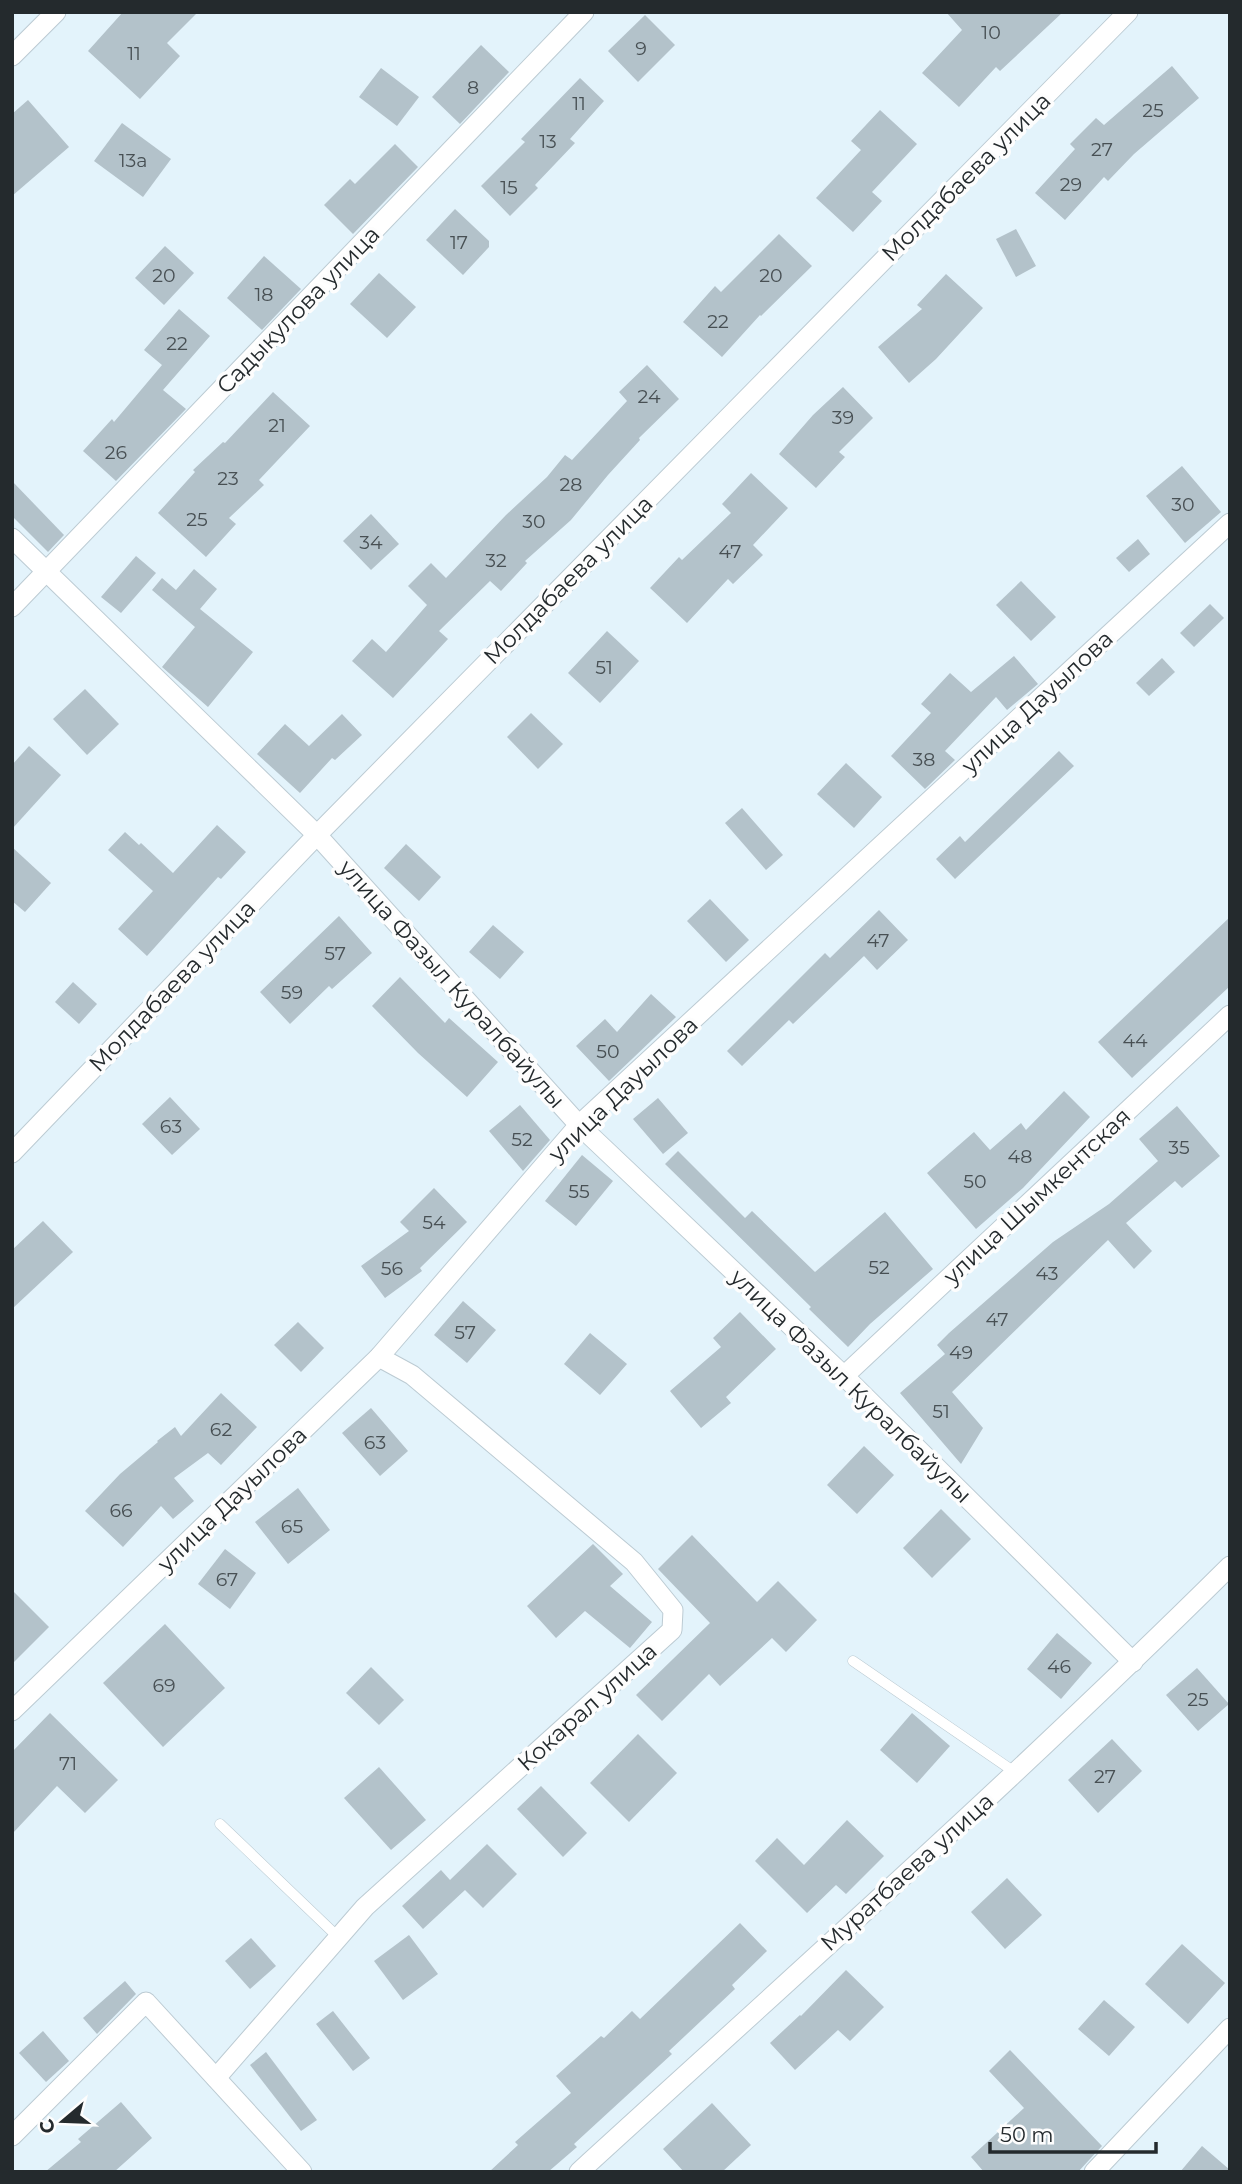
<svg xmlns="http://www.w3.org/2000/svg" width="1242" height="2184" viewBox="0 0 1242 2184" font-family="Montserrat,sans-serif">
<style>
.building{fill:#b3c2ca}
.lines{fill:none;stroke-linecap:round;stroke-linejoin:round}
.lane-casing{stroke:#bccbd3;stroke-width:11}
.street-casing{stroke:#bccbd3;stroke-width:21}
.lane{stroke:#fff;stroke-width:10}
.street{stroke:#fff;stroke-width:19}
.labels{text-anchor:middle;stroke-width:7;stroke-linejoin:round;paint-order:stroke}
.number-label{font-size:19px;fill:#485054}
.street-label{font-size:23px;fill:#242a2d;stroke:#fdfdfd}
</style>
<rect width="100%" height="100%" fill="#e3f3fb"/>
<g class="building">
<polygon points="123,12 198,12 167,43 180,56 140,99 88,51"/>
<polygon points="946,12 1063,12 1000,71 996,67 959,107 922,73 962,30"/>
<polygon points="645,15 675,45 638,82 608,51"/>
<polygon points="481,45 509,72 460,124 432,97"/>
<polygon points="1172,66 1199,98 1134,154 1108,181 1104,177 1065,220 1035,193 1075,149 1070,144 1096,118 1104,125"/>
<polygon points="381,68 419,97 397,126 359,97"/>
<polygon points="580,78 604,101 570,139 575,143 535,185 538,188 510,216 481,186 525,142 521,139"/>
<polygon points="28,100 69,147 12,196 12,114"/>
<polygon points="880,110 917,144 872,192 882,201 853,232 816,198 861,150 851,141"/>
<polygon points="122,123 171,159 143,197 94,161"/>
<polygon points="395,144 418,167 353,234 324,205 350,179 355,184"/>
<polygon points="455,209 489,241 489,247 463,275 426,240"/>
<polygon points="1016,229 1036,266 1016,277 996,239"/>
<polygon points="779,234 812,266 761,316 760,315 722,357 683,322 715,286 721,292"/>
<polygon points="165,246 194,273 164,305 135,278"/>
<polygon points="264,256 301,289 262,330 227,298"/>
<polygon points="379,273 416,307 387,338 350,304"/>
<polygon points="946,274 983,308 936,359 909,383 878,347 922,309 917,305"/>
<polygon points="179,309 210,336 163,390 186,409 116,481 83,451 112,419 114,422 162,365 144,350"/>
<polygon points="647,365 679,399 639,438 640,440 608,475 571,520 525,561 527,563 501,591 490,581 439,631 448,639 393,698 352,661 372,639 386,652 427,605 408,586 431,563 446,578 506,515 547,477 565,455 572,460 627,401 619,392"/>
<polygon points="843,387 873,418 839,452 845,457 816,488 779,454 813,415"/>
<polygon points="273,392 310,426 259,480 264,485 229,518 236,524 206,557 158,513 195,472 193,470 223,442 225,443"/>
<polygon points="1182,466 1221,512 1185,543 1146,496"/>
<polygon points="751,473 788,508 753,545 763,555 733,584 728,579 687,623 650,588 679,557 682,560 731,513 722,504"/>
<polygon points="12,481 64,535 48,552 12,516"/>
<polygon points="371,514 399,544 371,570 343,541"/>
<polygon points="1138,539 1150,554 1129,572 1116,558"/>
<polygon points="136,556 156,573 121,613 101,597"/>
<polygon points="194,569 217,589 200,609 253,652 208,707 162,667 195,627 152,590 162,578 176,590"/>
<polygon points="1021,581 1056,617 1031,641 996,605"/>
<polygon points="1210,604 1224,618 1194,647 1180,633"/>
<polygon points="607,631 639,661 600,703 568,673"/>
<polygon points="1014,656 1038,684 1007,710 996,697 945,751 955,760 925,789 891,756 931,713 921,704 950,673 971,692"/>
<polygon points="1162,658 1175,672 1149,696 1136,683"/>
<polygon points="85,689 119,724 87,755 53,719"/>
<polygon points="531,713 563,744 538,769 507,737"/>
<polygon points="342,714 362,735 335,760 332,758 300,793 257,754 285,724 309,746"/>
<polygon points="29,746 61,775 12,829 12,765"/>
<polygon points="1059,751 1074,766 955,879 936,859 960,836 965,842"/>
<polygon points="846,763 882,797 854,828 817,794"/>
<polygon points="742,808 783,855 766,870 725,823"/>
<polygon points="217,825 246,852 221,879 218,877 147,956 118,929 153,891 108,850 125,832 139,845 141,843 173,873"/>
<polygon points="406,844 441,877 419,901 384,868"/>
<polygon points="12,847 51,883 25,912 12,901"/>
<polygon points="710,899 749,940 726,962 687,921"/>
<polygon points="879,910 908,940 877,970 864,956 793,1024 789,1020 742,1066 727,1051 825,953 830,958"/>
<polygon points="339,916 372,953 332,989 329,986 290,1024 260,992"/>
<polygon points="1230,917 1230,986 1132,1078 1098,1042"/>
<polygon points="493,925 524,952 500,979 469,952"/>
<polygon points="400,977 445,1023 449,1018 498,1062 467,1097 418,1053 372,1006"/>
<polygon points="73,982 97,1004 79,1024 55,1002"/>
<polygon points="651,994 676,1017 609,1081 576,1046 605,1019 617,1032"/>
<polygon points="1064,1091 1090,1117 1023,1188 976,1229 927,1173 974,1132 990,1150 1021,1123 1026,1130"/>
<polygon points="170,1097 200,1129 172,1155 142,1124"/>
<polygon points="658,1098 688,1133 663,1154 633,1119"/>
<polygon points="520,1105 550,1140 523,1171 489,1131"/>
<polygon points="1177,1106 1220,1156 1182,1188 1175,1181 1126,1223 1152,1251 1134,1269 1108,1240 952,1392 983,1428 961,1464 900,1393 945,1354 937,1345 949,1333 1053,1242 1109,1204 1158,1161 1139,1139"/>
<polygon points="678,1151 745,1218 752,1211 815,1272 885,1212 933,1269 870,1324 848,1347 809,1309 811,1307 665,1164"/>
<polygon points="582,1155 613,1181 576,1226 545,1201"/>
<polygon points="434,1188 467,1222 420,1268 422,1271 385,1298 361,1266 409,1231 400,1222"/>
<polygon points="43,1221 73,1252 12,1309 12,1250"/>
<polygon points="463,1301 496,1330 467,1363 434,1335"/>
<polygon points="740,1312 776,1349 726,1397 731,1403 701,1428 670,1391 721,1347 713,1338"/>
<polygon points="298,1322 324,1348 301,1372 274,1345"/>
<polygon points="590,1333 627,1364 600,1395 564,1364"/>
<polygon points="221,1393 257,1427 221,1465 208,1453 174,1478 194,1501 173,1519 161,1506 123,1547 85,1511 120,1474 158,1442 157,1441 175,1427 181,1436"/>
<polygon points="371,1408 408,1451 380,1476 342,1433"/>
<polygon points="864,1446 894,1475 857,1514 827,1485"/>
<polygon points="298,1488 330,1530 288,1564 255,1522"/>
<polygon points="941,1509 971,1539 932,1578 903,1548"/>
<polygon points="692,1535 757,1602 778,1581 817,1620 786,1652 772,1638 720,1686 709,1674 662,1721 636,1695 710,1623 658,1569"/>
<polygon points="593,1544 623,1574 610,1586 652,1622 630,1648 585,1611 556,1638 527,1606"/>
<polygon points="225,1549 256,1573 230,1609 198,1584"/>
<polygon points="12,1590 49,1627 12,1664"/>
<polygon points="165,1624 225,1688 163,1747 103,1683"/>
<polygon points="1057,1633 1092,1663 1061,1699 1027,1669"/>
<polygon points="371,1667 404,1700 379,1725 346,1693"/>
<polygon points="1197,1668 1229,1704 1198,1731 1166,1695"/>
<polygon points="50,1713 118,1780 85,1813 57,1786 12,1834 12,1752"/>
<polygon points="912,1713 950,1746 917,1783 880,1750"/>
<polygon points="638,1734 677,1773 629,1822 590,1783"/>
<polygon points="1112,1739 1142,1771 1098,1813 1068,1780"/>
<polygon points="379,1767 426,1820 391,1850 344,1798"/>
<polygon points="541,1786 587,1833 563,1857 517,1809"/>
<polygon points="847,1820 884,1856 846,1894 836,1885 807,1913 755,1861 777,1838 804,1865"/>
<polygon points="487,1844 517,1874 483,1908 465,1890 423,1929 402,1906 441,1870 450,1880"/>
<polygon points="1007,1878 1042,1915 1005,1949 971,1912"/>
<polygon points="740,1923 767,1951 732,1985 735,1989 669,2051 672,2054 574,2144 577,2147 548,2172 489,2172 518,2145 515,2142 571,2093 556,2076 601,2036 604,2038 632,2011 640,2019"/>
<polygon points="409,1935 438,1974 403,2000 374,1961"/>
<polygon points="251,1938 276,1966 250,1989 225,1961"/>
<polygon points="1182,1944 1225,1983 1188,2024 1145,1984"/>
<polygon points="846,1970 884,2007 850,2041 838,2030 795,2070 770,2043 800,2015 801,2016"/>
<polygon points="125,1981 136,1994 97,2034 83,2018"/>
<polygon points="1104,2000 1135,2027 1109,2056 1078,2029"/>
<polygon points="333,2011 370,2058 353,2071 316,2024"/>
<polygon points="43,2031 69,2061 46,2082 19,2053"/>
<polygon points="1010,2050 1102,2146 1078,2172 984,2172 971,2157 1024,2108 989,2071"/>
<polygon points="266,2052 317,2120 301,2131 250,2065"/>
<polygon points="121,2102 152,2138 114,2172 45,2172 81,2142 78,2139"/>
<polygon points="712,2103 751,2145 722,2172 684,2172 663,2149"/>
<polygon points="1202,2146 1230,2170 1230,2172 1180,2172"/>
</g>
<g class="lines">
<defs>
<g id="lane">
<polyline points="853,1661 1016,1773"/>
<polyline points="220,1824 338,1937"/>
</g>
<g id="street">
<polyline points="12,56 56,12"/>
<polyline points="12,538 317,835 579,1125 844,1376 1133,1662"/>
<polyline points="12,607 584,12"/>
<polyline points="12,1153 317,835 1128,12"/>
<polyline points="844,1376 1230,1015"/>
<polyline points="12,1711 379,1357 579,1125 1230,523"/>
<polyline points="216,2078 365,1907 672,1630 673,1610 634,1562 412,1375 379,1357"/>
<polyline points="12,2136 146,2002 302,2172"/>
<path d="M579,2172C798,1972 1019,1775 1230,1566"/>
<polyline points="1094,2172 1230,2028"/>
</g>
</defs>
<use href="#lane" class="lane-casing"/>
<use href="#street" class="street-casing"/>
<use href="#lane" class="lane"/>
<use href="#street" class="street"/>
</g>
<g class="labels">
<g class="number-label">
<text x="991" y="39">10</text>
<text x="641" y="55">9</text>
<text x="134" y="60">11</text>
<text x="473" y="94">8</text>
<text x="579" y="110">11</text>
<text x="1153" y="117">25</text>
<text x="548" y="148">13</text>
<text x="1102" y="156">27</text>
<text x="133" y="167">13а</text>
<text x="1071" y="191">29</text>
<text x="509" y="194">15</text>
<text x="459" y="249">17</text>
<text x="164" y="282">20</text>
<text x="771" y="282">20</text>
<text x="264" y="301">18</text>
<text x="718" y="328">22</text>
<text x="177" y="350">22</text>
<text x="649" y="403">24</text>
<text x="843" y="424">39</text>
<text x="277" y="432">21</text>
<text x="116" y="459">26</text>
<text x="228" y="485">23</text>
<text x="571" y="491">28</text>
<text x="1183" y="511">30</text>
<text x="197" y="526">25</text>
<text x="534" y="528">30</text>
<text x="371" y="549">34</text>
<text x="730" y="558">47</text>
<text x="496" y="567">32</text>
<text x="604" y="674">51</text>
<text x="924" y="766">38</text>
<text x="878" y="947">47</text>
<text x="335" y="960">57</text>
<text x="292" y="999">59</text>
<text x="1135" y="1047">44</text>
<text x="608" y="1058">50</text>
<text x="171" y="1133">63</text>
<text x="522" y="1146">52</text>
<text x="1179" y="1154">35</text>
<text x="1020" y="1163">48</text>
<text x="975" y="1188">50</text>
<text x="579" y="1198">55</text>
<text x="434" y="1229">54</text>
<text x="879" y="1274">52</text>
<text x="392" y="1275">56</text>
<text x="1047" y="1280">43</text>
<text x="997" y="1326">47</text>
<text x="465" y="1339">57</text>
<text x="961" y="1359">49</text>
<text x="941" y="1418">51</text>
<text x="221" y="1436">62</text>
<text x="375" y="1449">63</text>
<text x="121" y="1517">66</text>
<text x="292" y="1533">65</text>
<text x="227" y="1586">67</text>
<text x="1059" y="1673">46</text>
<text x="164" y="1692">69</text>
<text x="1198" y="1706">25</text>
<text x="68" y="1770">71</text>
<text x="1105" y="1783">27</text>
</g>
<g class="street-label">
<text transform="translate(966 177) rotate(-45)" y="8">Молдабаева улица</text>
<text transform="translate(298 310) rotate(-46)" y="8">Садыкулова улица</text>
<text transform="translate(568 580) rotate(-45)" y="8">Молдабаева улица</text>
<text transform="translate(1037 702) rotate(-43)" y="8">улица Дауылова</text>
<text transform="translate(452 984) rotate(48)" y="8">улица Фазыл Куралбайулы</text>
<text transform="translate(172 986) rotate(-46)" y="8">Молдабаева улица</text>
<text transform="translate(623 1089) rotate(-44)" y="8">улица Дауылова</text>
<text transform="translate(1037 1196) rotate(-43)" y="8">улица Шымкентская</text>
<text transform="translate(851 1386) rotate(44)" y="8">улица Фазыл Куралбайулы</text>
<text transform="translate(232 1499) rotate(-44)" y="8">улица Дауылова</text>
<text transform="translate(587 1707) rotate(-42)" y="8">Кокарал улица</text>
<text transform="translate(907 1872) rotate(-42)" y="8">Муратбаева улица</text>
</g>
</g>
<rect width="1242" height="2184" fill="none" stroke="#242a2d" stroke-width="28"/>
<g transform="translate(63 2121) rotate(251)" stroke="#fdfdfd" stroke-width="5" paint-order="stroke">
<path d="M0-5L12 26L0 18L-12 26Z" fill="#242a2d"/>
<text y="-10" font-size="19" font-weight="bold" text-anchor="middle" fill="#242a2d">С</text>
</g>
<path d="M990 2142v10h166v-10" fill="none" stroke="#242a2d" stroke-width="3.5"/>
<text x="1000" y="2142" font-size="21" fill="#242a2d" stroke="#fdfdfd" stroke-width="5" paint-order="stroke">50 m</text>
</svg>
